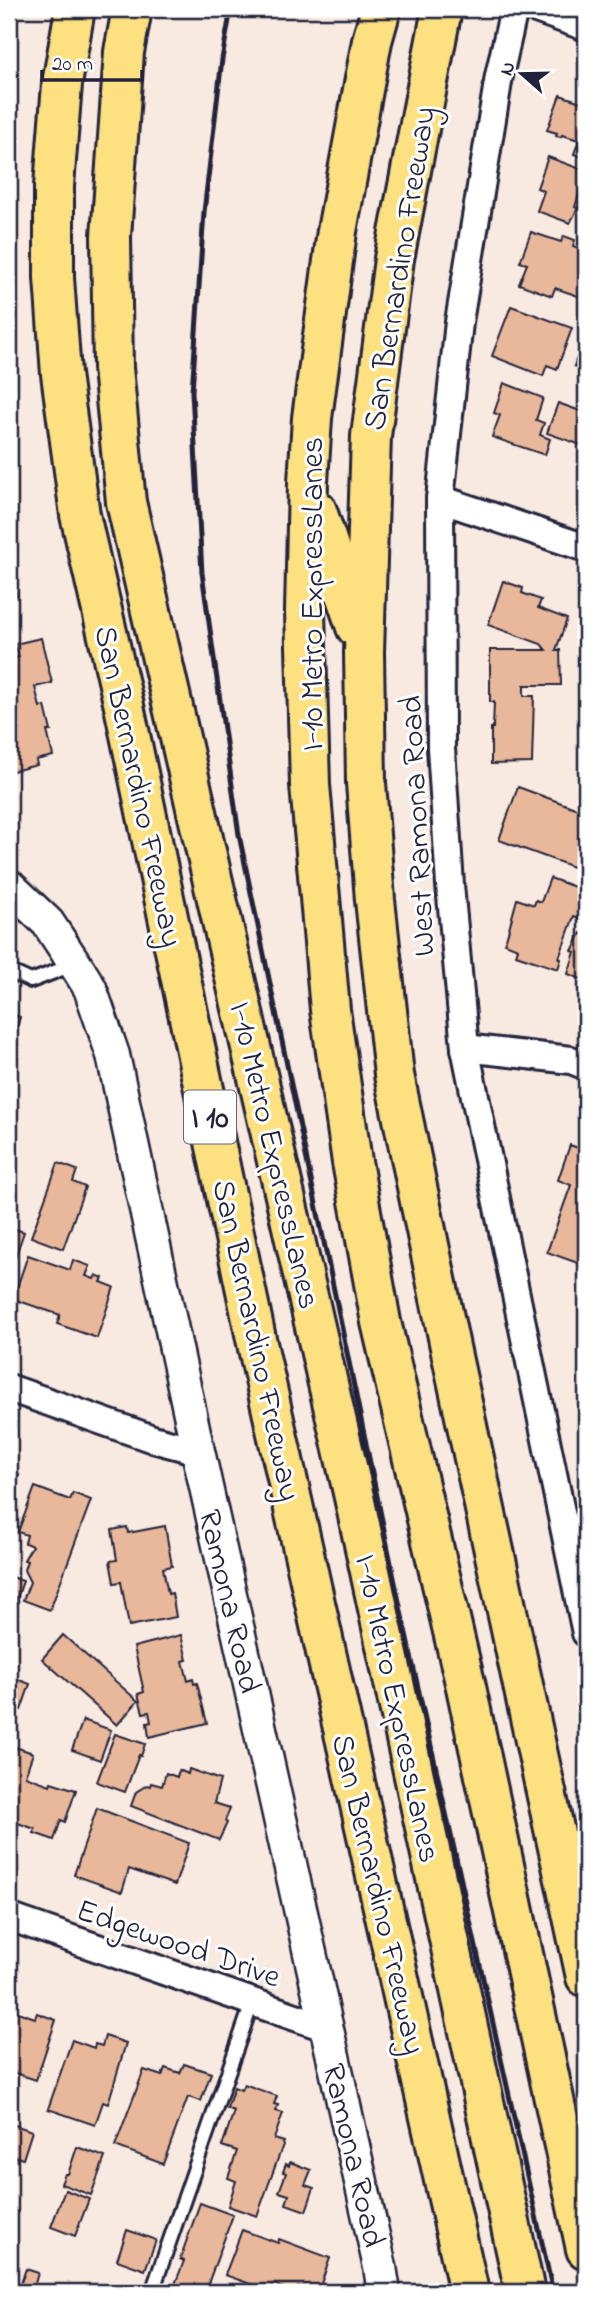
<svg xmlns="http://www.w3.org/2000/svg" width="595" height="2301" viewBox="0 0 595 2301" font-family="'Indie Flower',sans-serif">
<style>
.building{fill:#e9b89a;stroke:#22223b;stroke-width:2}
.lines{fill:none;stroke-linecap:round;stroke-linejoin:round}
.service-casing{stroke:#22223b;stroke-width:18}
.minor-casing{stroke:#22223b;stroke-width:32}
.tertiary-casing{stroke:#22223b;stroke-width:37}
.motorway-casing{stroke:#22223b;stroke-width:44}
.service{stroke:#fff;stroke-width:12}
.minor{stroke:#fff;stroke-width:26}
.tertiary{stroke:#fff;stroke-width:32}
.motorway{stroke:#fde080;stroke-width:38}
.rail{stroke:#22223b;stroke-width:5}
.labels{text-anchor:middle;stroke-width:6;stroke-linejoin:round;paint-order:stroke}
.shield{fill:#fff;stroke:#646476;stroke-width:2}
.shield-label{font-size:30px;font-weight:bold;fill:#22223b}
.street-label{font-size:32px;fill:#22223b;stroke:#fff}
</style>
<rect width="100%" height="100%" fill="#f8eae1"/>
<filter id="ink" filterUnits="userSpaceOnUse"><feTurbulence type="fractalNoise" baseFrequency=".0143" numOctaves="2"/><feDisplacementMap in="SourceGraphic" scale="14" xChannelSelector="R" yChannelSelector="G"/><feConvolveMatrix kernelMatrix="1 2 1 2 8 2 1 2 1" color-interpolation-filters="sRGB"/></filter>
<g filter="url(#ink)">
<g class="building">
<polygon points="560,95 581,102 583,97 586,98 586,159 574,154 579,140 562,135 561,137 556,136 557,133 547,130"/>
<polygon points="548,157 586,171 575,207 578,208 570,223 537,211 544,191 537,188"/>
<polygon points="531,232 561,242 564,236 575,240 573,246 586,251 586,283 581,297 555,288 552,296 519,284 527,264 520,262"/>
<polygon points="511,306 572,328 557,369 547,365 543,376 492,356"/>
<polygon points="586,331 586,370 574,366"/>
<polygon points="504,383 543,398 536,420 544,423 540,435 550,439 545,455 492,437 500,415 494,413"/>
<polygon points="558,403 586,413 586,431 581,445 547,433"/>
<polygon points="9,548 11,548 16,573 12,574 17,595 10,597 12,607 9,607"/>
<polygon points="503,581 523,588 522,593 541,600 538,608 567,619 556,650 560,650 561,685 524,685 524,696 534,696 532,763 491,764 491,728 493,728 494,702 490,702 490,650 546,650 541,644 488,625"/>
<polygon points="41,638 52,683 35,687 40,707 45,706 51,731 47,731 53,756 36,760 37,765 9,772 9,681 14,679 10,659 19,657 15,644"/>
<polygon points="518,787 586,812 586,864 584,871 499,840"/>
<polygon points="550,878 586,891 586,903 581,919 574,916 559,958 561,959 558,969 516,955 518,948 505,943 517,899 534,905 536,900 541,902"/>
<polygon points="581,933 586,935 586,981 568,974 575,952 572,951"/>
<polygon points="9,1013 20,1017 9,1051"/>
<polygon points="570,1145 586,1151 586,1266 547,1252 571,1185 558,1180"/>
<polygon points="58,1163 77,1170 73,1182 85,1187 63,1249 31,1237"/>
<polygon points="9,1218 12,1219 9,1227 24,1232 9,1275"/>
<polygon points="28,1255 70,1270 73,1260 90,1266 86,1276 94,1279 96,1275 103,1278 101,1282 114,1287 97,1338 57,1324 60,1315 13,1299"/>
<polygon points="9,1471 19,1475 9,1504"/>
<polygon points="35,1487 70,1500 73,1493 91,1500 50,1610 23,1600 30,1582 24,1570 27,1561 24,1560 32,1546 25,1543 27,1535 18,1532"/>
<polygon points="165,1526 172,1566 163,1568 168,1594 172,1593 176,1617 129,1626 121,1582 114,1583 110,1561 117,1560 112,1530 127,1527 128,1533"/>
<polygon points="9,1576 23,1581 13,1609 9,1608"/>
<polygon points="63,1635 138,1701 117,1725 42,1659"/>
<polygon points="181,1635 187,1660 183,1661 188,1681 193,1679 194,1684 197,1683 207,1723 149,1737 147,1723 151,1722 149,1712 143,1713 138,1694 144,1692 134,1647"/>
<polygon points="9,1676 30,1684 21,1710 9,1706"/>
<polygon points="83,1720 111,1730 100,1760 72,1750"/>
<polygon points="115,1734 145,1744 141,1756 139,1755 125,1792 97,1782"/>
<polygon points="15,1747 33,1753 25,1776 50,1785 51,1782 76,1790 65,1822 61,1820 54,1840 34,1833 35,1829 9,1820 9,1765"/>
<polygon points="189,1769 220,1780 214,1803 230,1808 225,1821 227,1823 219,1840 131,1806 136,1792 147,1785 150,1786 151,1783 162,1786 166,1773 177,1777 179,1770 188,1774"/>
<polygon points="97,1808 189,1843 175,1885 129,1869 122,1892 74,1875"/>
<polygon points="9,2009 35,2018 37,2013 56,2020 36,2080 9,2071"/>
<polygon points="105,2036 126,2043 108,2104 103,2102 95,2125 48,2109 72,2040 94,2048 95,2044 102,2046"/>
<polygon points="184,2064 211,2073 201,2101 188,2097 163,2164 115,2146 144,2070 162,2076 165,2068 180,2073"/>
<polygon points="244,2084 277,2096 274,2104 278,2105 276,2111 283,2113 274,2139 284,2142 257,2216 228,2206 236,2181 228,2178 237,2151 222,2146 234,2111 227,2108 234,2087 241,2090"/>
<polygon points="9,2123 32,2131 23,2159 9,2155"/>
<polygon points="77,2147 105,2157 91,2195 61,2184 65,2174 68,2174"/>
<polygon points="290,2162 311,2170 305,2185 314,2188 306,2211 286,2204 289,2195 279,2192 286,2173 283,2172 286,2164 289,2166"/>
<polygon points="65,2190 89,2199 75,2236 51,2227"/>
<polygon points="200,2203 233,2215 205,2292 207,2292 172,2292 184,2261 180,2259"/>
<polygon points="127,2230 156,2240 145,2270 117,2260"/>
<polygon points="242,2230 278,2243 279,2239 330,2258 318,2292 298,2287 294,2292 273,2284 270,2291 225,2275"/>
<polygon points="26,2269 38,2273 34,2287 40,2289 39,2292 9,2292 9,2281 20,2285"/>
</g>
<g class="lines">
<defs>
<g id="service">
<polyline points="9,971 31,981 75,964"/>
<polyline points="152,2292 252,2003"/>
</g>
<g id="minor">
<polyline points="514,9 499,76 459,322 440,499 441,748 450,885 465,1048 586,1633"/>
<polyline points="536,9 586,27"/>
<polyline points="440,499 586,548"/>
<polyline points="465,1048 571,1060 586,1066"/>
<polyline points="9,1388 153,1439 198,1451"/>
<polyline points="9,1917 327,2028"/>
</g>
<polyline id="tertiary" points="9,886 48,923 75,964 90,988 113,1055 198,1451 380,2267 384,2292"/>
<g id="motorway">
<polyline points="75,9 62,84 54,186 54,278 61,374 80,515 124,706 258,1348 469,2292"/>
<polyline points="132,9 124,52 111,236 113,368 126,502 354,1497 525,2292"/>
<polyline points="381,9 372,41 337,231 312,418 308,482 305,611 310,785 330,1010 352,1162 381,1322 466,1687 586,2249"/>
<polyline points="442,9 394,259 371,436 364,652 366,783 375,900 394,1075 450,1347 586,1977"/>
<polyline points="317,511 356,627"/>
</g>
</defs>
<use href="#service" class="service-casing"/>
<use href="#minor" class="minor-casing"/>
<use href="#tertiary" class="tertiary-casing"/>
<use href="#motorway" class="motorway-casing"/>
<use href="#service" class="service"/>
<use href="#minor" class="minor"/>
<use href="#tertiary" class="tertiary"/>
<use href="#motorway" class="motorway"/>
<polyline class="rail" points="231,9 222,59 204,212 192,392 202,573 239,835 402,1616 553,2292"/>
</g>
</g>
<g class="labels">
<rect class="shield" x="184" y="1090.5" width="52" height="53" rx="5"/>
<g class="shield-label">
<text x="210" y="1127">I 10</text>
</g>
<g class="street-label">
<text transform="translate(398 268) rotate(-81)" y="11">San Bernardino Freeway</text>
<text transform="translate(311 594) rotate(-90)" y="11">I-10 Metro ExpressLanes</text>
<text transform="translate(140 786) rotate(78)" y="11">San Bernardino Freeway</text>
<text transform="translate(416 826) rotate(-93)" y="11">West Ramona Road</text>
<text transform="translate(276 1155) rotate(77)" y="11">I-10 Metro ExpressLanes</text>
<text transform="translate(258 1340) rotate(78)" y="11">San Bernardino Freeway</text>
<text transform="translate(231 1601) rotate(77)" y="11">Ramona Road</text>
<text transform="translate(399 1708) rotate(78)" y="11">I-10 Metro ExpressLanes</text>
<text transform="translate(380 1894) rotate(77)" y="11">San Bernardino Freeway</text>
<text transform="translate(179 1942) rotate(19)" y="11">Edgewood Drive</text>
<text transform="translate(355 2155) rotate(77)" y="11">Ramona Road</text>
</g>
</g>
<rect width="595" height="2301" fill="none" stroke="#fff" stroke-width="35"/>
<rect x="18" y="18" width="560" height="2266" fill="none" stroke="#22223b" stroke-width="2.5" filter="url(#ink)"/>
<g transform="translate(522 74) rotate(290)" stroke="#ffffff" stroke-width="5" paint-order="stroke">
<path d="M0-5L12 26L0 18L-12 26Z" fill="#22223b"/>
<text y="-10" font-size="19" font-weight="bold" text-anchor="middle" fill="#22223b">N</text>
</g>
<path d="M42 70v10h100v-10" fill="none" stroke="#22223b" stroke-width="3.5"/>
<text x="52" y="70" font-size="21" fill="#22223b" stroke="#ffffff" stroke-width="5" paint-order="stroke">20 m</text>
</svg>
